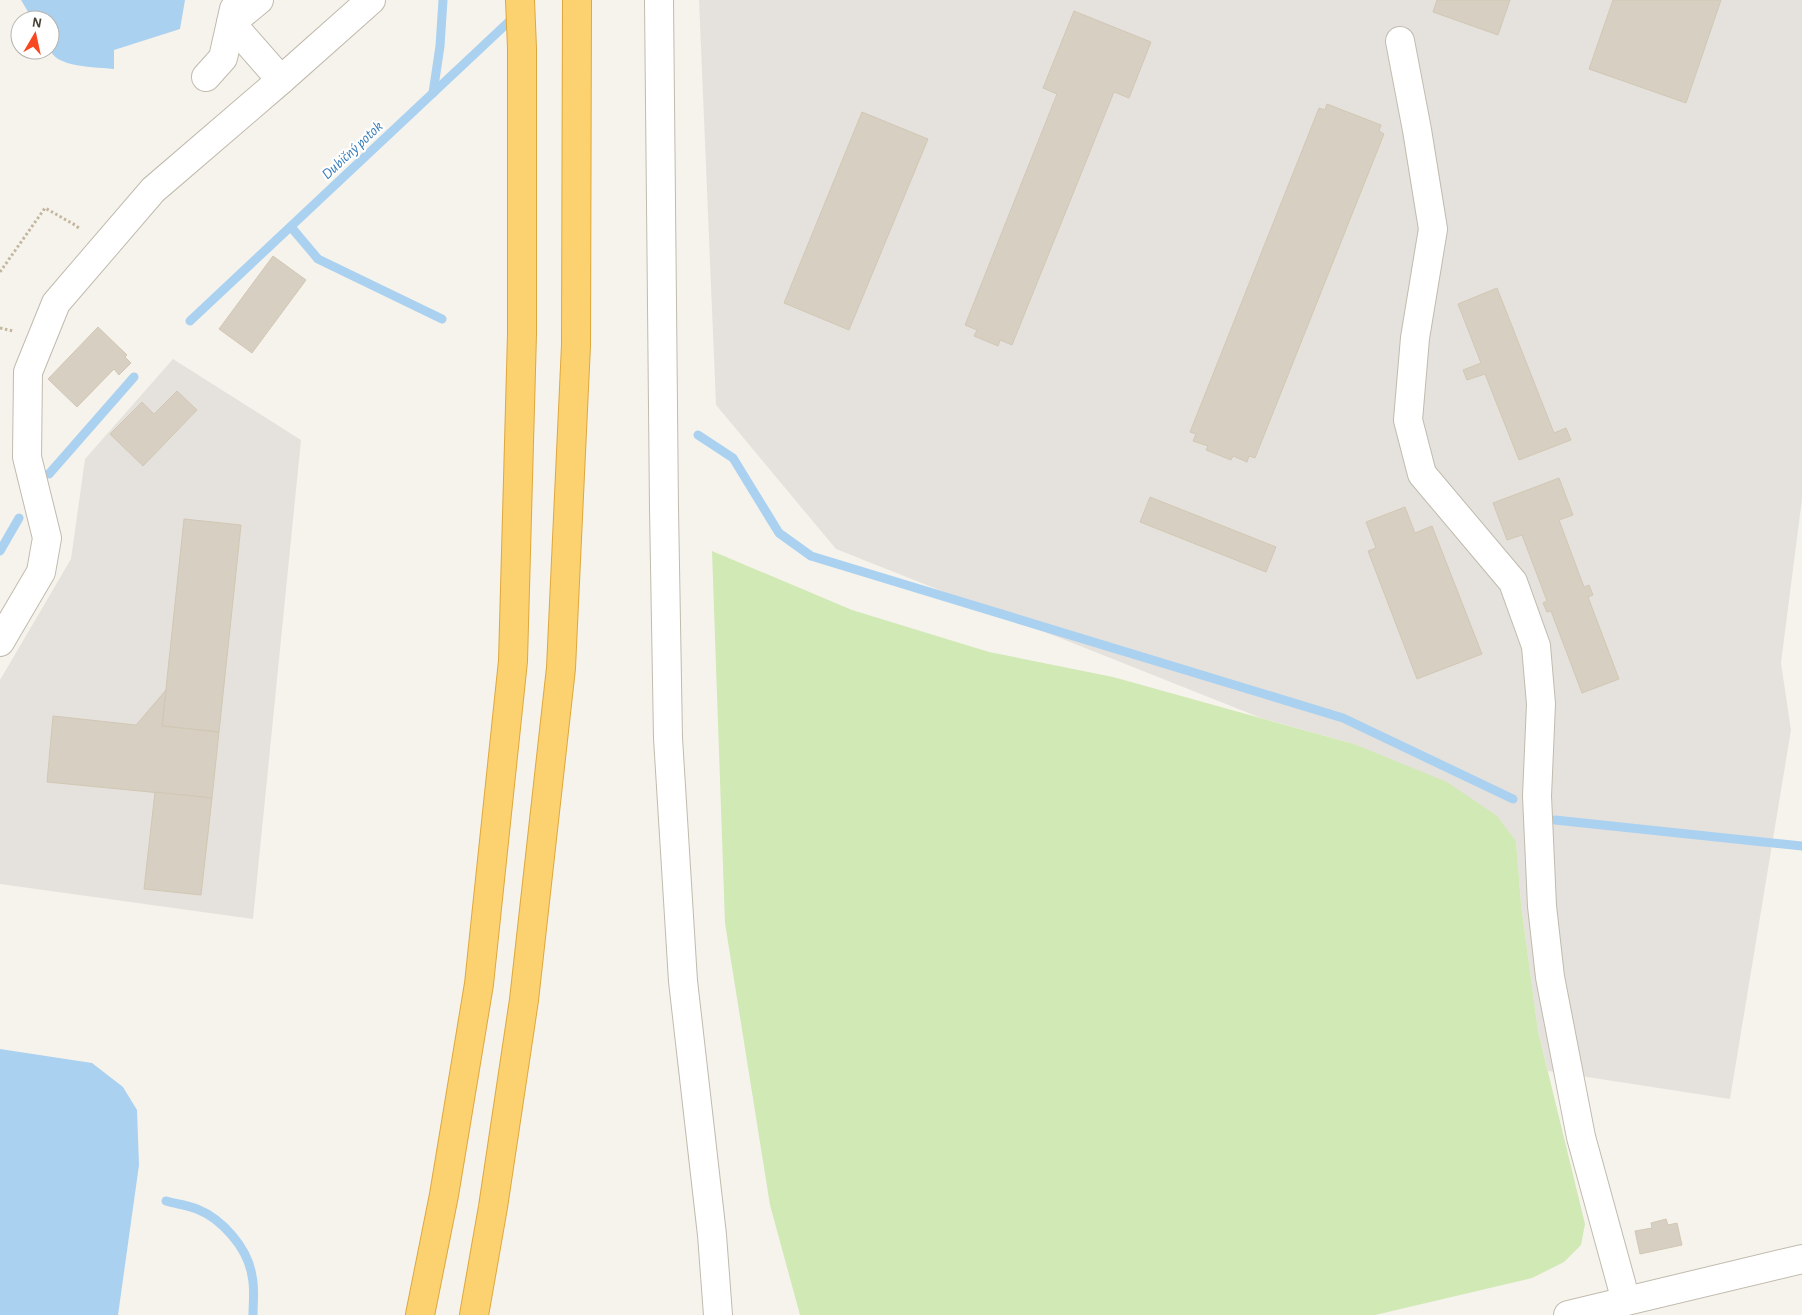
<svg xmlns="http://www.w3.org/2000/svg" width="1802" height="1315" viewBox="0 0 1802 1315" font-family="'Alegreya Sans',sans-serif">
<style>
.industrial{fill:#e5e2dd}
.green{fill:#d0e9b5}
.water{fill:#aad1f0}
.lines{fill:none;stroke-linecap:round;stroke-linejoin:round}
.stream{stroke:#aad1f0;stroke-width:9}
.building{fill:#d7cfc1;stroke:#d2c7b4}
.minor-casing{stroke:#c1bbae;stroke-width:30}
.highway-casing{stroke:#dda83e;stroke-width:30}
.path{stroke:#c3b79f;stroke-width:3;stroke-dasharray:2.5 2.5;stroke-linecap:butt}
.minor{stroke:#fff;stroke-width:28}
.highway{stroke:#fcd270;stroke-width:28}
.labels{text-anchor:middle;stroke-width:4.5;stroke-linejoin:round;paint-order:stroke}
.water-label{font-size:15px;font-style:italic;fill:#327ab7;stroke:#fff}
</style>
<rect width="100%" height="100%" fill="#f6f3ec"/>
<g class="industrial">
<polygon points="699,0 1802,0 1802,499 1781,663 1791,730 1730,1099 1548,1071 1538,1031 1521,904 1516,841 1354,744 1261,718 836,549 716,405"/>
<polygon points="173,359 301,440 253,919 0,884 0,680 71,559 85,459"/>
</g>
<polygon class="green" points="712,551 852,610 989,652 1113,677 1354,744 1447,782 1497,816 1516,841 1521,904 1538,1031 1585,1224 1581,1245 1564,1262 1532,1278 1375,1315 800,1315 770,1205 725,923"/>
<g class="water">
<path d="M21,0H185L180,29L114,50V69C98,67 53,68 50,48C49,39 50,29 50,20H33Z"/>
<polygon points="0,1049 92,1063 123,1087 137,1110 139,1165 118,1315 0,1315"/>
</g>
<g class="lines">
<g class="stream">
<polyline points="433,93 440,46 443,0"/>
<polyline points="291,227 318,259 442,319"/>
<polyline points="190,321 515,16"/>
<polyline points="698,435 733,458 779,533 811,556 1343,718 1513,799"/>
<polyline points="49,474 134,377"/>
<polyline points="0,551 19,518"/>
<polyline points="1555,820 1802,846"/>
<path d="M166,1201C176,1204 187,1205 197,1209C222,1219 248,1248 252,1276C255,1288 253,1302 253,1315"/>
</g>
</g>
<g class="building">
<polygon points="1437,0 1510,0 1498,35 1433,12"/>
<polygon points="1613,0 1721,0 1686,103 1589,69"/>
<polygon points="1074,11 1151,42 1129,98 1114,92 1012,345 1000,340 998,346 974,336 977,330 965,325 1057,94 1043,88"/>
<polygon points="1327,104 1381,125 1379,131 1384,134 1255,458 1249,456 1247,462 1233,456 1231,460 1206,450 1208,446 1193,441 1196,434 1190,432 1319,108 1325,110"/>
<polygon points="862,112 928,139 849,330 784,303"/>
<polygon points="273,256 306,280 252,353 219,329"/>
<polygon points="1497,288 1554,433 1566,428 1571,440 1519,460 1485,374 1467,380 1463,370 1481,363 1458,304"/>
<polygon points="98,327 127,355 125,357 131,363 119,375 114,369 77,407 48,379"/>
<polygon points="177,391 197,410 143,466 110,434 142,402 154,414"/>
<polygon points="1559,478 1573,515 1559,520 1584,587 1589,585 1593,595 1588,597 1619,679 1582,693 1551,611 1547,612 1543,603 1547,601 1522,535 1507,540 1493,503"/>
<polygon points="1150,497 1276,547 1266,572 1140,522"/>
<polygon points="1405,507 1415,533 1432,526 1482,654 1417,679 1368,551 1376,548 1366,522"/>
<polygon points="184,519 241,525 219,732 162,726"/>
<polygon points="166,690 162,726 219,732 212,798 47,782 53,716 136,725"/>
<polygon points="155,792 212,798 201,895 144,889"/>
<polygon points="1666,1219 1668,1225 1677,1223 1682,1245 1640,1254 1635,1231 1652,1228 1651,1223"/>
</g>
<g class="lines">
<defs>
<g id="minor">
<polyline points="259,0 231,23 281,80"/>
<polyline points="659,0 664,508 668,738 683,981 712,1235 718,1315"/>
<polyline points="1400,41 1417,130 1433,229 1415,338 1408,420 1422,474 1513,582 1536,646 1541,704 1537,796 1542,906 1550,977 1581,1137 1626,1301"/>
<polyline points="206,77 223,58 234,9"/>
<polyline points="0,642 41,572 47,538 27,457 28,372 56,303 153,190 281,80 371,0"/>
<polyline points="1568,1315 1802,1259"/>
</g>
<g id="highway">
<polyline points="420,1315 444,1195 479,984 513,661 522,334 522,48 520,0"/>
<polyline points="474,1315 493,1207 524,1000 561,668 576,345 577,0"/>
</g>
</defs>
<use href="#minor" class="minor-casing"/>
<use href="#highway" class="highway-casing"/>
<g class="path">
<polyline points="0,272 45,208 75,225 80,229"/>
<polyline points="0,328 13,331"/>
</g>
<use href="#minor" class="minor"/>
<use href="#highway" class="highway"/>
</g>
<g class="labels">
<g class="water-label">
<text transform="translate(352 150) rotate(-43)" y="5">Dubičný potok</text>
</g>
</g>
<g transform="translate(35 35) rotate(9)"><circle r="24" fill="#ffffff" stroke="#b7b4b0"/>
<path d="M0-4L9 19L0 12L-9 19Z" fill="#f84821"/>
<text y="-8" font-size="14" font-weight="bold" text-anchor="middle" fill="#4a4439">N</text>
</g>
</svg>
